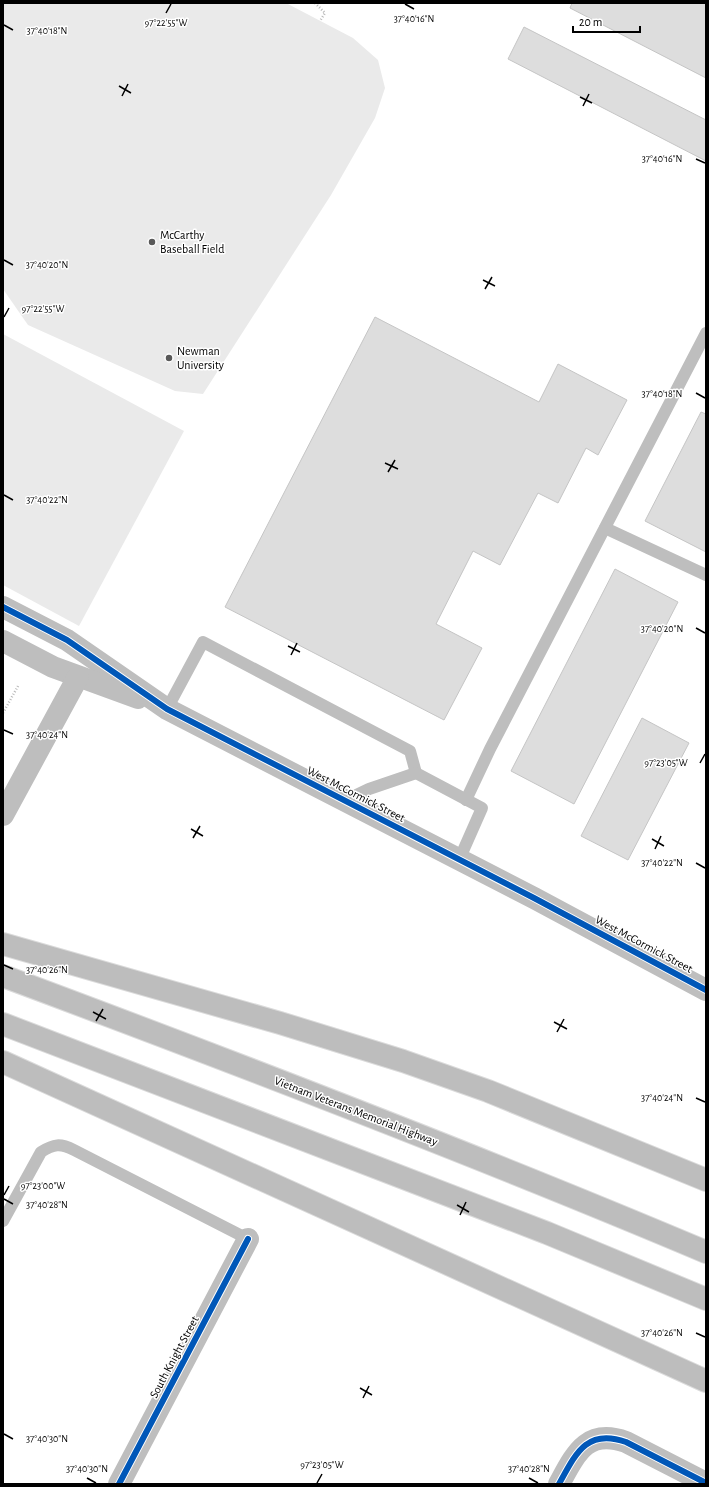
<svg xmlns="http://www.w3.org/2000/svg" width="709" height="1487" viewBox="0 0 709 1487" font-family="'Alegreya Sans',sans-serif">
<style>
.garden{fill:#eaeaea}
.building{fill:#ddd;stroke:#c5c5c5}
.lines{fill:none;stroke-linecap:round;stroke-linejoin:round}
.highway-casing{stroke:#dbdbdb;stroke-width:24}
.path{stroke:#b8b8b8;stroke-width:2.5;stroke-dasharray:1 2;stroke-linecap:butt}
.lane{stroke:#bebebe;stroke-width:12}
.street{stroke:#bebebe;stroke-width:22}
.highway{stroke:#bdbdbd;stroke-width:22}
.cycleway-casing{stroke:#fff;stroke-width:8}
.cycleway{stroke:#0057b8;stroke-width:6}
.ticks{fill:none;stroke:#000;stroke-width:1.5}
.poi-dot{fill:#595959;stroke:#fff;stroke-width:1.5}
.labels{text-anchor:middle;stroke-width:3;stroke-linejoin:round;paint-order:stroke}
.poi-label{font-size:12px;fill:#000;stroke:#fff;text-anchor:start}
.street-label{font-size:12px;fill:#000;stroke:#fff}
.ticks-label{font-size:10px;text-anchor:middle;fill:#000;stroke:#fff;stroke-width:3;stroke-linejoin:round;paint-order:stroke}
</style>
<rect width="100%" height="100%" fill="#fff"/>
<g class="garden">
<polygon points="3,3 286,3 353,38 378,60 385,88 375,118 331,195 203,394 175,391 28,325 3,289"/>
<polygon points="3,334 184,431 79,626 3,585"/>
</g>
<g class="building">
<polygon points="572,3 706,3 706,78 570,8"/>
<polygon points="524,27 706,120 706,161 508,59"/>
<polygon points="375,317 539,402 558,364 627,400 598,455 586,448 558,503 538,493 500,565 473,551 436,624 482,648 444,720 225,607"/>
<polygon points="701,412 706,414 706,552 645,521"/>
<polygon points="615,569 678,602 574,804 511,771"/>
<polygon points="642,718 689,743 628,860 581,836"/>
</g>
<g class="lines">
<defs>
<g id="highway">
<polyline points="3,944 280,1023 403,1061 488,1091 706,1180"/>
<path d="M3,976C239,1064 474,1154 706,1252"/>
<polyline points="3,1024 547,1233 706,1299"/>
<polyline points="3,1062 706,1381"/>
</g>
</defs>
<use href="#highway" class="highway-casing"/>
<g class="path">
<polyline points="315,3 325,13 320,21"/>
<polyline points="3,713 18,686"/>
</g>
<g class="lane">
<polyline points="605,528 706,575"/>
<polyline points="167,709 203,642 410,751 416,773"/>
<polyline points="466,800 490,749 706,333"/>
<polyline points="344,801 369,789 416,773 482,808 459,860"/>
<path d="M3,1221L41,1152C54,1144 60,1143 74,1150L248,1239"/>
</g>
<g class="street">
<polyline points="3,607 67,640 167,709 534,898 706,990"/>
<polyline points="3,641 53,667 138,698"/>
<polyline points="3,815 78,677"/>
<polyline points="119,1484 248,1239"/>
<path d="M559,1484C576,1453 587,1428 626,1442L706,1483"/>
</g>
<use href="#highway" class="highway"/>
<defs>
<g id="cycleway">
<polyline points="3,607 67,640 167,709 534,898 706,990"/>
<polyline points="119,1484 248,1239"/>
<path d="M559,1484C576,1453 587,1428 626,1442L706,1483"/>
</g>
</defs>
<use href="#cycleway" class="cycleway-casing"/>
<use href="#cycleway" class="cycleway"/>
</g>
<path class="ticks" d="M405,4L414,9M166,13L171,4M4,25L13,30M119,86L131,93M122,96L128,84M580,97L592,103M583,106L589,94M696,159L705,163M4,260L13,265M483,280L495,286M485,289L492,277M4,317L9,308M696,393L705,398M385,463L398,469M388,472L395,460M4,495L13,500M696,628L705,633M288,646L300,652M291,655L297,643M4,730L13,734M700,763L705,754M191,829L203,836M193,838L200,826M652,839L664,846M655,849L661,836M696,863L705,868M4,965L13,969M93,1012L106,1019M96,1021L103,1009M554,1022L567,1029M557,1032L564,1019M696,1098L705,1102M4,1195L9,1186M4,1199L13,1204M457,1205L469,1212M460,1215L466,1202M696,1333L705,1337M360,1388L372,1395M363,1398L369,1386M4,1434L13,1439M87,1478L96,1483M529,1478L538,1483M317,1483L322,1474"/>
<g class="poi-dot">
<circle cx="152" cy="242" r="4"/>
<circle cx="169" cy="358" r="4"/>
</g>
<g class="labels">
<g class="poi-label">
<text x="160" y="239">McCarthy<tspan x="160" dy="14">Baseball Field</tspan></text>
<text x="177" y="355">Newman<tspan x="177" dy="14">University</tspan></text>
</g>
<g class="street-label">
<text transform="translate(356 794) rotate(27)" y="4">West McCormick Street</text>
<text transform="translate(644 944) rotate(28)" y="4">West McCormick Street</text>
<text transform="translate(356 1111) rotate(21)" y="4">Vietnam Veterans Memorial Highway</text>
<text transform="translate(174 1357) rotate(-62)" y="4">South Knight Street</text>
</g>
</g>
<g class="ticks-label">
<text x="414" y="22">37°40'16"N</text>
<text x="166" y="26">97°22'55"W</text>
<text x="47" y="34">37°40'18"N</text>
<text x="662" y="162">37°40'16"N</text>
<text x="47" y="268">37°40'20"N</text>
<text x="43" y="312">97°22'55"W</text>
<text x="662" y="397">37°40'18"N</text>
<text x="47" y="503">37°40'22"N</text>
<text x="662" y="632">37°40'20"N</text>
<text x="47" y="738">37°40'24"N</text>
<text x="666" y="766">97°23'05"W</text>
<text x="662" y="866">37°40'22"N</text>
<text x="47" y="973">37°40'26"N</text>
<text x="662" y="1101">37°40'24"N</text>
<text x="43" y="1189">97°23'00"W</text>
<text x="47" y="1208">37°40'28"N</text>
<text x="662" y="1336">37°40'26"N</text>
<text x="47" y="1442">37°40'30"N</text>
<text x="322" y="1468">97°23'05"W</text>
<text x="87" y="1472">37°40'30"N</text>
<text x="529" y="1472">37°40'28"N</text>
</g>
<rect width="709" height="1487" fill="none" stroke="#000000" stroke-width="8"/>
<path d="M573 26v6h67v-6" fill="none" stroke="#000000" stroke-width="2"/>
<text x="579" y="26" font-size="12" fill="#000000" stroke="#ffffff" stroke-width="3" paint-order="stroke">20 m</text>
</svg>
